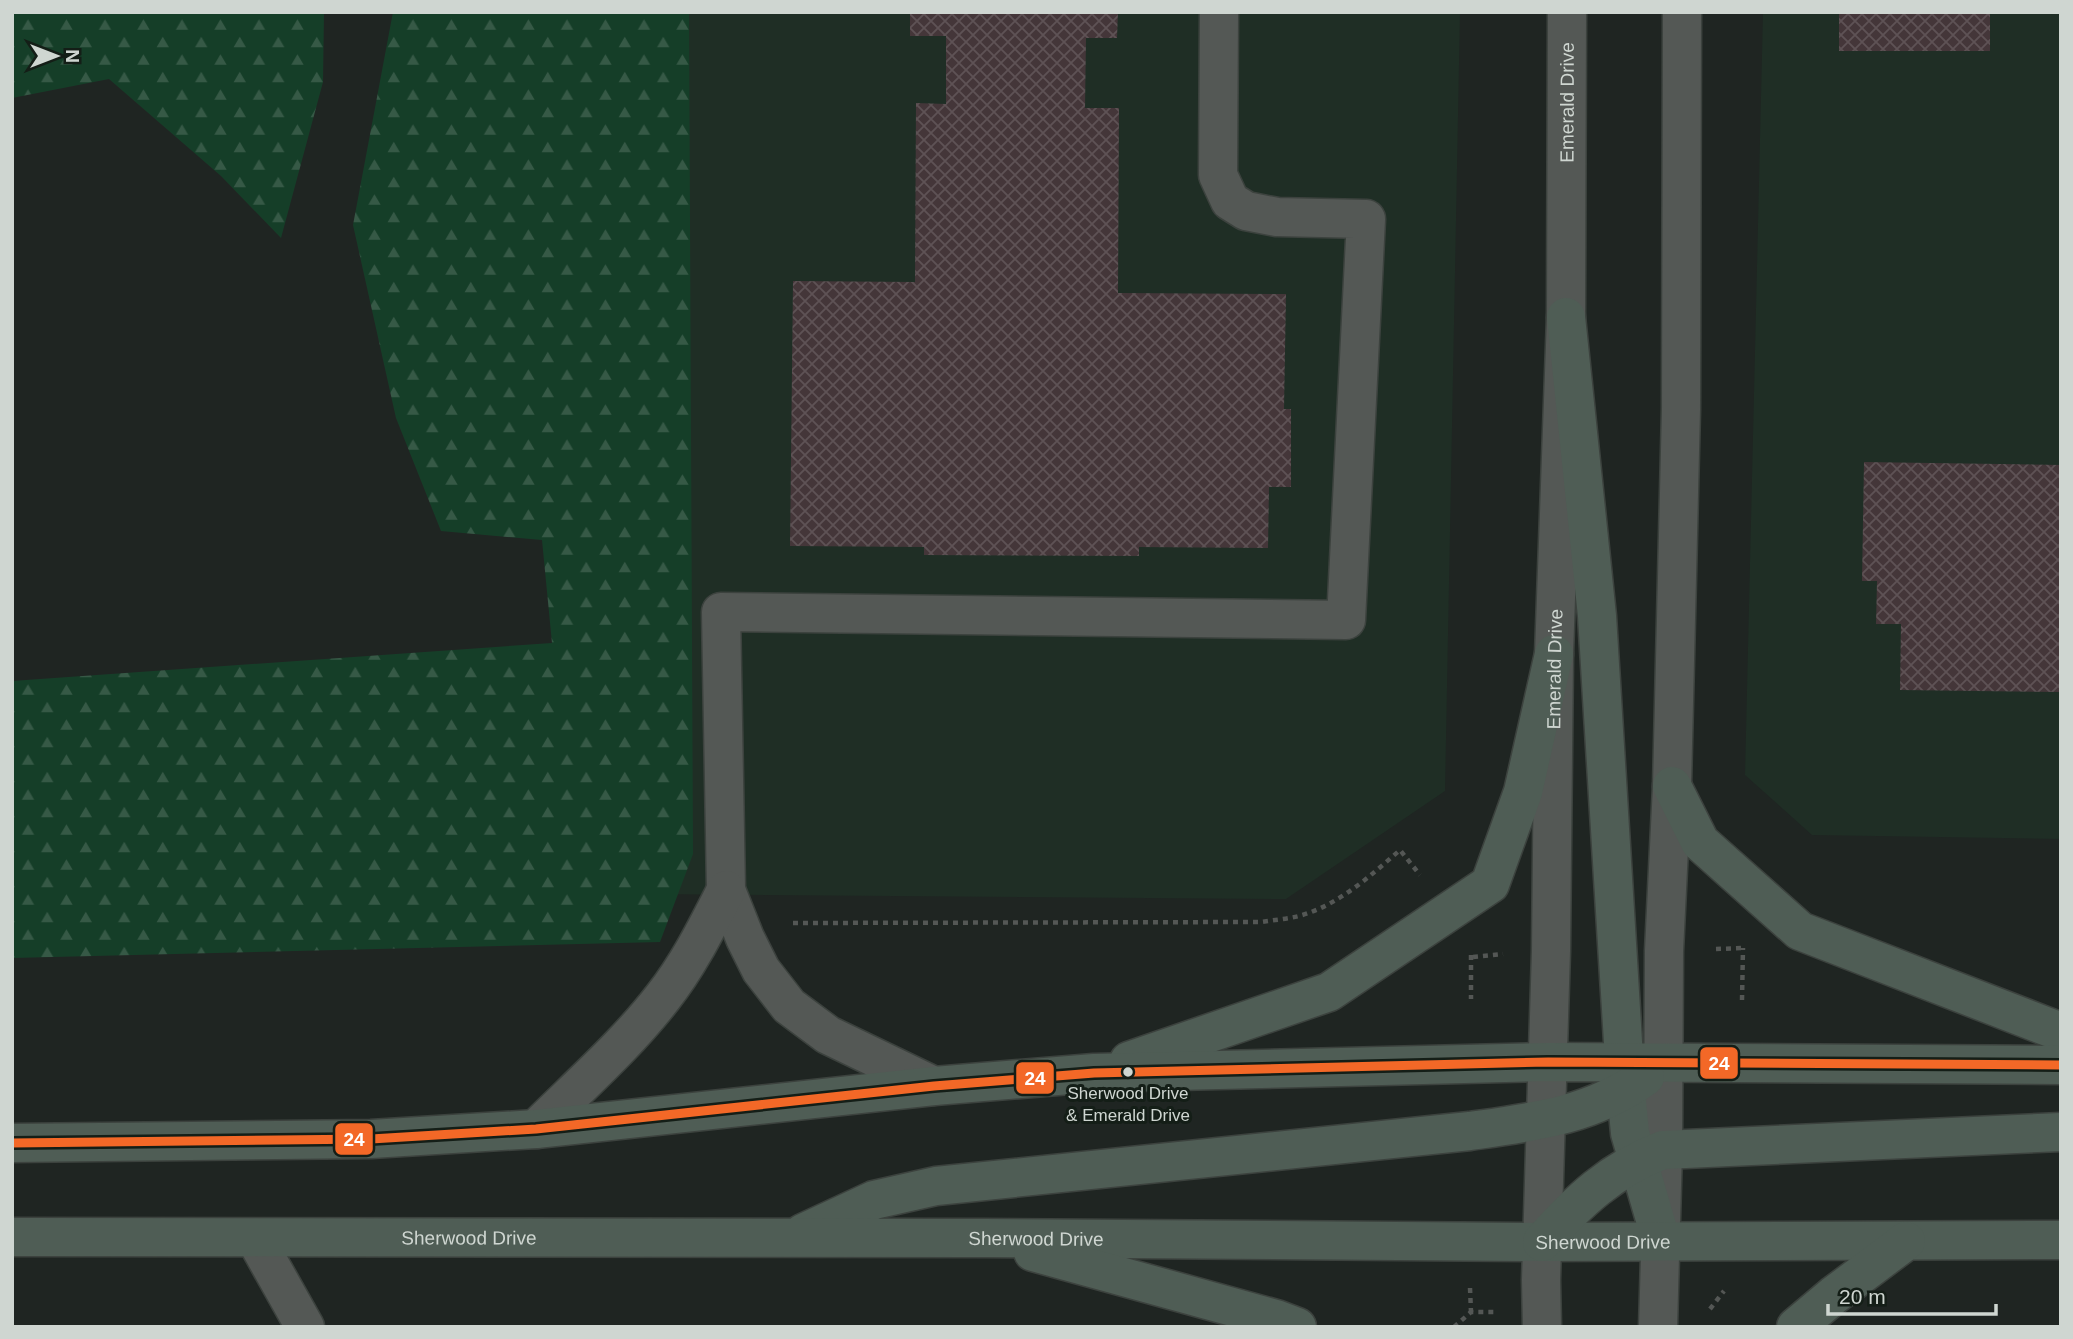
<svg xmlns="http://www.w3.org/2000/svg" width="2073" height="1339" viewBox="0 0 2073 1339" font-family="Arial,sans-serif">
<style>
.built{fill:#1f2e25}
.forest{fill:url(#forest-firs)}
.building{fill:url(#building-cross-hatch)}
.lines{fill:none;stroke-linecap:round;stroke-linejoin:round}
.minor-casing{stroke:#3c423e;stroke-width:41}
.major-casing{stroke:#3c423e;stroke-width:41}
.path{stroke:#545755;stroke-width:4.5;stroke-dasharray:5 5;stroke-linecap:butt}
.minor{stroke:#545855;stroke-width:38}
.major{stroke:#4f5d55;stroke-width:38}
.bus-1-casing{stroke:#141e17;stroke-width:14}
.bus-1{stroke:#f36827;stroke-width:9}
.bus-dot{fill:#cfd6d1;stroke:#141e17;stroke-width:2.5}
.labels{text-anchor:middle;stroke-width:6;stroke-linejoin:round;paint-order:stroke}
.bus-label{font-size:17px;fill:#cfd6d1;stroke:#141e17}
.street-label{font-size:19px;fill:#cfd6d1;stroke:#141e17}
.line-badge{stroke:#141e17;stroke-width:2.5}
.badge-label{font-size:19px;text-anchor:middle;font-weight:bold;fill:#fff}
</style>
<defs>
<pattern id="forest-firs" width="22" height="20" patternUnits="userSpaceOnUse" patternTransform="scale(1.75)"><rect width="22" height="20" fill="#153e28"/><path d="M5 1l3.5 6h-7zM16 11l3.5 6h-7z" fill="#365946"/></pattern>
<pattern id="building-cross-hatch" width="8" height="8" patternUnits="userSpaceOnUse" patternTransform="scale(1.75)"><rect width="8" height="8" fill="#443639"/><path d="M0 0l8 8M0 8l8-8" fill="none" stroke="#5e5255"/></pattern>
</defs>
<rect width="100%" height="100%" fill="#1f2522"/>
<g class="built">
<polygon points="648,12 1460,12 1445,791 1286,899 641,894"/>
<polygon points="1763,12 2061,12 2061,839 1812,835 1745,775"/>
</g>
<g class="forest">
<polygon points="12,12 324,12 323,82 281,238 221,176 109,79 12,98"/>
<polygon points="393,12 689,12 693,854 660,942 12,958 12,681 552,643 542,540 441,531 396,418 353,225"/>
</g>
<g class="building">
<polygon points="910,12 1118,12 1117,38 1086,38 1085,108 1119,108 1118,293 1286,294 1284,409 1291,409 1291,487 1269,487 1268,548 1139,547 1139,556 924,555 924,547 790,546 793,281 915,282 916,103 946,104 946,36 910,36"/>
<rect x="1839" y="12" width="151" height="39"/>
<polygon points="1864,462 2061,465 2061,692 1900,690 1901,624 1876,624 1877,581 1862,581"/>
</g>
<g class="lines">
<defs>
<g id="minor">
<polyline points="934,1086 828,1035 789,1006 761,970 745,938 726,890 721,612 1346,620 1366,219 1277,217 1246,211 1230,201 1218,175 1219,12"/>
<path d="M536,1129C579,1086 626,1045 663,997C689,964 707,927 726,890"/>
<polyline points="255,1238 305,1327"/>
<path id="s1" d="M1542,1327L1541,1280L1551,951L1554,654L1566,317L1567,12"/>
<polyline points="1658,1327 1663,1150 1664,951 1672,786 1681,409 1682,12"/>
</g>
<g id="major">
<polyline points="1566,317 1597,616 1626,1091 1630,1133 1661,1240"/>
<polyline points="1672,786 1700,842 1800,931 2061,1032"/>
<polyline points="1129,1061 1329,992 1490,884 1523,792 1554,654"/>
<polyline points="12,1143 371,1139 536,1129 934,1086 1094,1073 1548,1062 2061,1065"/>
<path d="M803,1233L874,1200L936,1186L1470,1131C1534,1122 1590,1116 1645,1077"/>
<path id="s2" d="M12,1237L984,1238L1542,1242L2061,1240"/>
<path d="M1542,1242C1577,1202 1612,1169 1663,1150L2061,1132"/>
<polyline points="1033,1252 1276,1319 1297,1327"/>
<polyline points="1796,1327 1834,1295 1906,1241"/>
</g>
</defs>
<use href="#minor" class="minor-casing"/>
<use href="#major" class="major-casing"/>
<g class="path">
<path d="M793,923L1261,922C1274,920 1287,919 1299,916C1339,905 1370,876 1400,850L1420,875"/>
<polyline points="1716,949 1743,948"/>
<polyline points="1471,955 1471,999"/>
<polyline points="1473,957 1503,954"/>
<polyline points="1742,1000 1743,948"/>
<polyline points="1470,1288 1471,1312"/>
<polyline points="1710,1309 1724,1291"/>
<polyline points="1454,1327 1471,1312 1495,1312"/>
</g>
<use href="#minor" class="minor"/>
<use href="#major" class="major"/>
<defs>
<polyline id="bus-1" points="12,1143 371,1139 536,1129 934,1086 1094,1073 1548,1062 2061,1065"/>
</defs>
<use href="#bus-1" class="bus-1-casing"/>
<use href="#bus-1" class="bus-1"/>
</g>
<circle class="bus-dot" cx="1128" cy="1072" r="6"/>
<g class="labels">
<g class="bus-label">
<text x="1128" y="1099">Sherwood Drive<tspan x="1128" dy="22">&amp; Emerald Drive</tspan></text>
</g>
<g class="street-label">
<text dy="7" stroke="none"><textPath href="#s1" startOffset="1225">Emerald Drive</textPath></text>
<text dy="7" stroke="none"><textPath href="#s1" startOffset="658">Emerald Drive</textPath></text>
<text dy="7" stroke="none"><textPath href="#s2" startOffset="457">Sherwood Drive</textPath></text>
<text dy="7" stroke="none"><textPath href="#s2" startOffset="1024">Sherwood Drive</textPath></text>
<text dy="7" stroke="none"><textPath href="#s2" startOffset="1591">Sherwood Drive</textPath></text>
</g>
</g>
<g class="line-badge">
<rect x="1699" y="1046" width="40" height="34" rx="7" fill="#f36827"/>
<rect x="1015" y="1061" width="40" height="34" rx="7" fill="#f36827"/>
<rect x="334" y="1122" width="40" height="34" rx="7" fill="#f36827"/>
</g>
<g class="badge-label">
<text x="1719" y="1070">24</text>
<text x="1035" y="1085">24</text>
<text x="354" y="1146">24</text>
</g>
<rect width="2073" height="1339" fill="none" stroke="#cfd6d1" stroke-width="28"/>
<g transform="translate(56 56) rotate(90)" stroke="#141e17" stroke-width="5" paint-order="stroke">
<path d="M0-5L12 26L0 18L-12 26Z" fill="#cfd6d1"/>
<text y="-10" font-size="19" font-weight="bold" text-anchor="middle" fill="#cfd6d1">N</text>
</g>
<path d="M1828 1304v10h168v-10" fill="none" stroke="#cfd6d1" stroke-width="3.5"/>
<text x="1839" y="1304" font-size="21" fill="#cfd6d1" stroke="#141e17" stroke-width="5" paint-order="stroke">20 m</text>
</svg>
